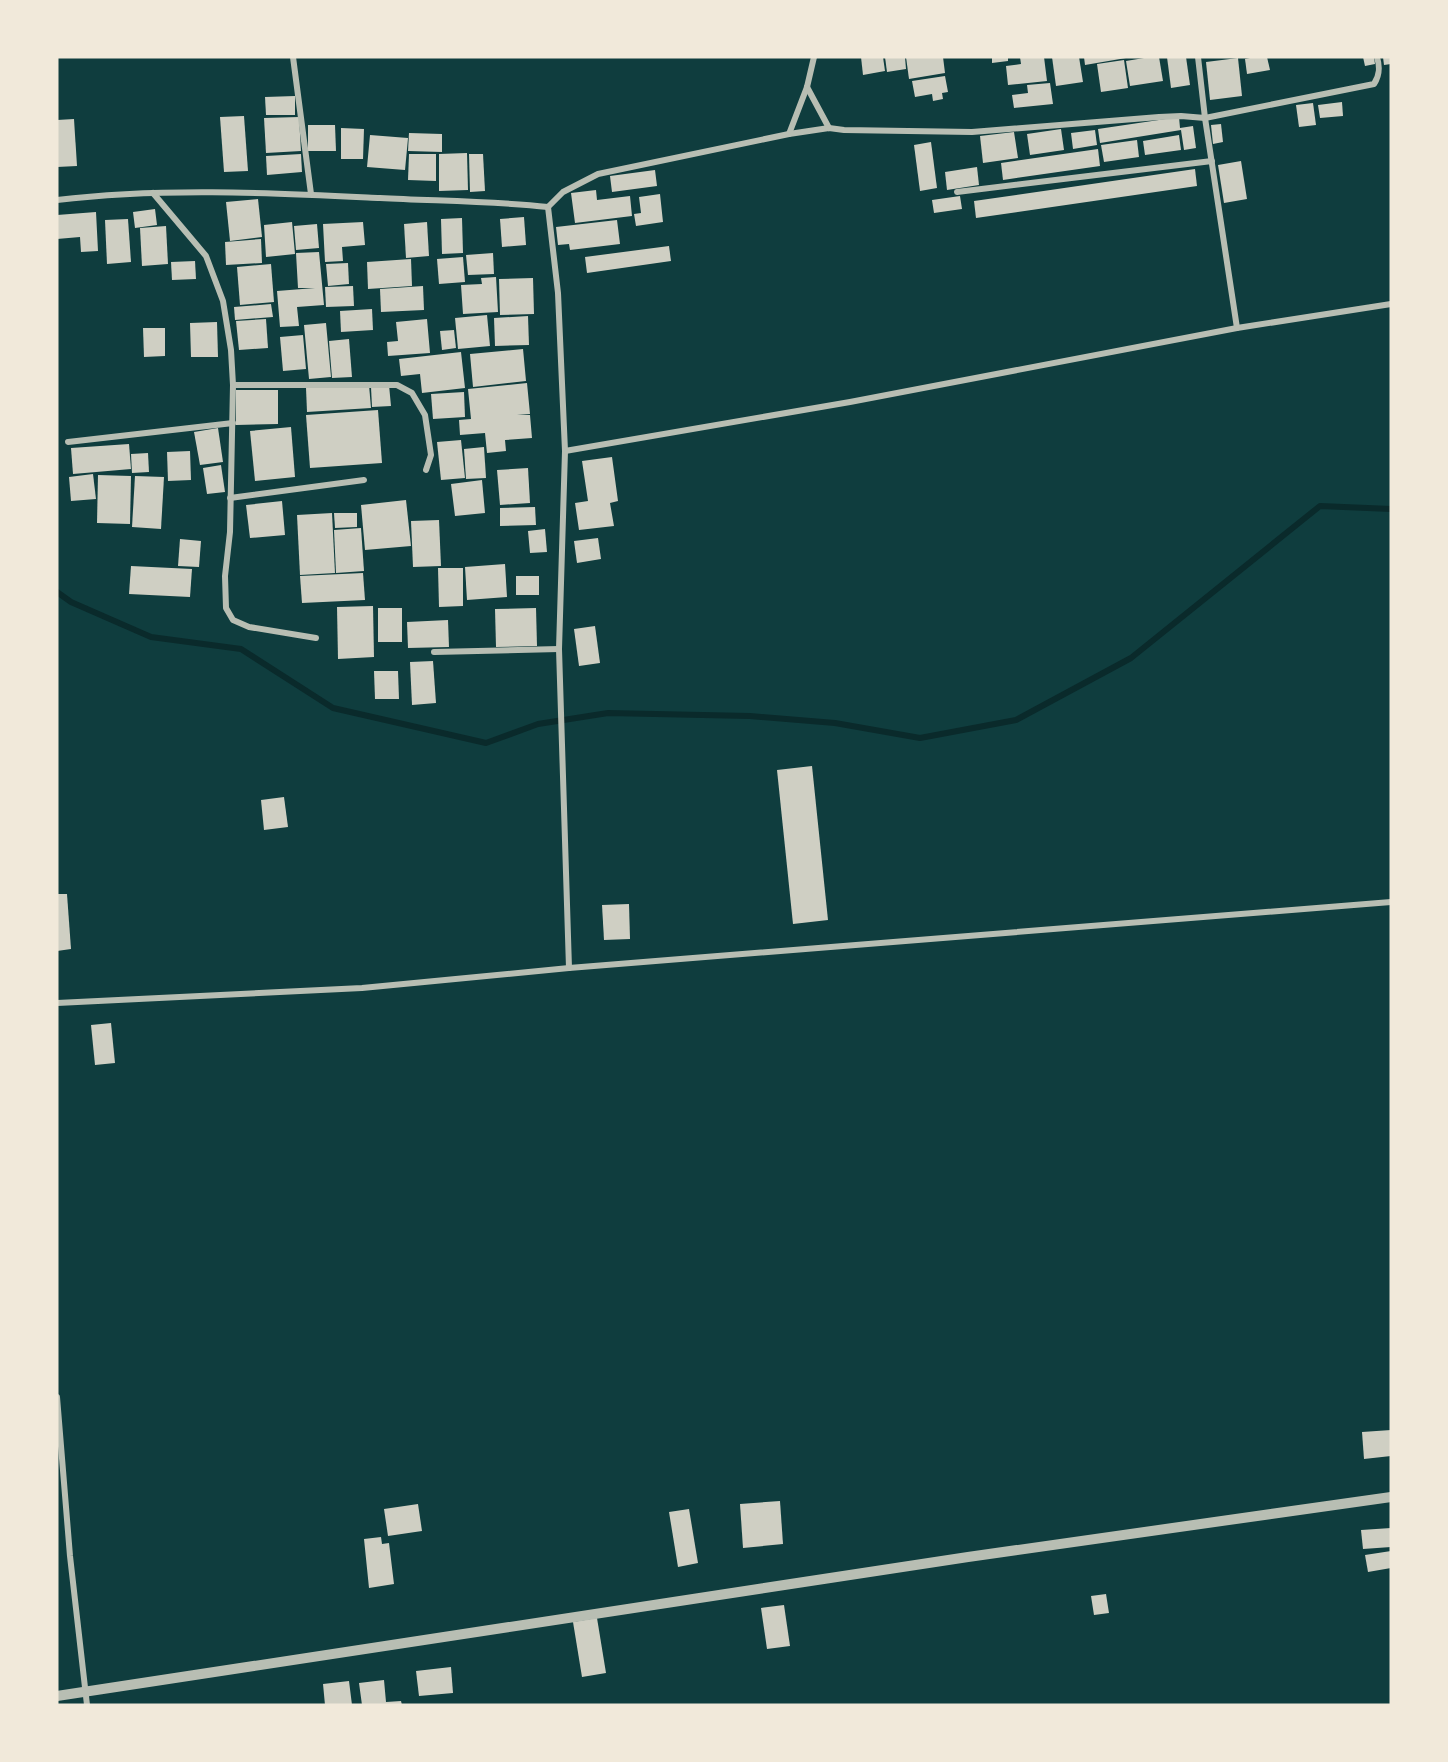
<svg xmlns="http://www.w3.org/2000/svg" width="1448" height="1762" viewBox="0 0 1448 1762" font-family="Figtree,sans-serif">
<style>
.lines{fill:none;stroke-linecap:round;stroke-linejoin:round}
.stream{stroke:#0a2a2b;stroke-width:6}
.building{fill:#cfcfc3}
.minor{stroke:#b8beb3;stroke-width:6}
.tertiary{stroke:#b8beb3;stroke-width:10}
</style>
<rect width="100%" height="100%" fill="#0f3d3e"/>
<g class="lines">
<polyline class="stream" points="57,592 71,602 151,637 241,649 333,708 486,743 538,724 608,713 750,716 835,723 920,738 1016,720 1131,658 1320,506 1391,509"/>
</g>
<g class="building">
<polygon points="861,57 883,57 885,71 863,75"/>
<polygon points="885,57 905,57 906,69 887,72"/>
<polygon points="906,57 943,57 945,73 909,79"/>
<polygon points="992,57 1008,57 1008,61 992,63"/>
<polygon points="1020,57 1044,57 1047,81 1008,85 1006,66 1021,64"/>
<polygon points="1052,57 1079,57 1083,82 1056,86"/>
<polygon points="1084,57 1126,57 1126,58 1085,65"/>
<polygon points="1150,57 1159,57 1163,81 1130,86 1126,61"/>
<polygon points="1167,57 1186,57 1190,85 1171,88"/>
<polygon points="1255,57 1267,57 1270,70 1247,74 1245,59"/>
<polygon points="1363,57 1374,57 1375,64 1365,66"/>
<polygon points="1383,57 1391,57 1391,64 1384,65"/>
<polygon points="1238,58 1242,96 1210,100 1206,62"/>
<polygon points="1124,60 1128,88 1101,92 1097,64"/>
<polygon points="945,76 948,92 942,93 943,99 933,101 932,94 915,97 912,81"/>
<polygon points="1050,83 1053,104 1014,108 1012,95 1028,93 1027,85"/>
<polygon points="295,96 295,115 266,115 265,97"/>
<polygon points="1342,102 1343,116 1320,118 1318,105"/>
<polygon points="1313,103 1316,125 1299,127 1296,105"/>
<polygon points="244,116 248,171 224,172 220,117"/>
<polygon points="299,117 301,151 266,153 264,118"/>
<polygon points="1179,117 1180,128 1193,126 1196,148 1184,150 1181,130 1100,143 1098,129"/>
<polygon points="74,119 77,166 57,167 57,120"/>
<polygon points="1221,124 1223,142 1213,144 1211,125"/>
<polygon points="308,125 335,125 336,151 308,151"/>
<polygon points="341,128 364,129 363,159 341,159"/>
<polygon points="1061,129 1064,150 1030,155 1027,134"/>
<polygon points="1095,130 1097,145 1073,149 1071,133"/>
<polygon points="1014,132 1018,158 983,163 980,136"/>
<polygon points="409,133 442,134 442,152 408,151"/>
<polygon points="370,135 408,138 405,170 367,167"/>
<polygon points="1179,135 1181,150 1145,155 1143,141"/>
<polygon points="1137,140 1139,157 1104,162 1101,145"/>
<polygon points="931,142 937,188 920,191 914,145"/>
<polygon points="1098,149 1100,166 1003,180 1001,163"/>
<polygon points="467,153 468,190 439,191 439,154"/>
<polygon points="301,154 302,172 267,175 266,156"/>
<polygon points="409,154 436,154 436,181 408,180"/>
<polygon points="469,154 483,154 485,191 470,192"/>
<polygon points="1241,161 1247,199 1224,203 1218,165"/>
<polygon points="977,167 979,185 947,190 945,172"/>
<polygon points="1195,169 1197,186 976,218 974,201"/>
<polygon points="655,170 657,186 612,192 610,176"/>
<polygon points="596,190 597,200 630,196 632,216 575,223 571,193"/>
<polygon points="660,194 663,222 636,226 634,214 641,213 639,197"/>
<polygon points="960,196 962,209 934,213 932,200"/>
<polygon points="258,199 262,237 230,241 226,202"/>
<polygon points="155,209 157,225 135,228 133,212"/>
<polygon points="96,212 98,251 81,252 80,237 57,239 57,215"/>
<polygon points="524,217 526,245 502,247 500,219"/>
<polygon points="462,218 463,253 442,254 441,219"/>
<polygon points="128,219 131,262 107,264 105,220"/>
<polygon points="617,220 620,244 570,250 569,244 558,245 556,227"/>
<polygon points="292,222 295,254 266,257 264,225"/>
<polygon points="363,222 365,245 342,247 343,261 325,262 323,224"/>
<polygon points="427,222 429,256 406,258 404,224"/>
<polygon points="317,224 319,248 296,250 294,226"/>
<polygon points="166,226 168,264 142,266 140,228"/>
<polygon points="261,239 262,263 226,265 225,242"/>
<polygon points="669,246 671,261 587,273 585,257"/>
<polygon points="319,252 324,305 297,307 299,326 280,327 277,291 315,288 298,288 296,253"/>
<polygon points="493,253 494,274 468,275 466,255"/>
<polygon points="463,257 465,282 439,284 437,259"/>
<polygon points="411,259 412,286 368,289 367,262"/>
<polygon points="195,261 196,279 172,280 171,262"/>
<polygon points="348,263 349,284 328,286 326,264"/>
<polygon points="271,264 274,302 240,305 237,267"/>
<polygon points="496,277 498,312 463,314 461,285 482,284 481,278"/>
<polygon points="533,278 534,314 500,315 499,279"/>
<polygon points="353,286 354,306 326,307 325,287"/>
<polygon points="423,286 424,310 381,312 380,289"/>
<polygon points="271,304 273,317 235,320 234,307"/>
<polygon points="372,309 373,330 341,332 340,311"/>
<polygon points="487,315 490,346 458,349 455,318"/>
<polygon points="528,316 529,345 495,346 494,318"/>
<polygon points="266,319 268,348 239,350 236,321"/>
<polygon points="427,319 430,353 388,356 387,342 398,341 396,322"/>
<polygon points="217,322 218,357 191,357 190,323"/>
<polygon points="326,323 331,377 309,379 304,325"/>
<polygon points="143,328 165,328 165,356 144,357"/>
<polygon points="454,330 456,348 442,350 440,331"/>
<polygon points="303,335 306,369 283,371 280,337"/>
<polygon points="349,339 352,377 332,378 329,341"/>
<polygon points="523,349 526,381 473,387 470,354"/>
<polygon points="461,352 465,388 422,393 420,374 401,376 399,359"/>
<polygon points="527,383 530,414 517,415 530,415 532,438 505,440 506,451 487,453 485,433 460,435 459,420 471,419 468,389"/>
<polygon points="369,385 371,408 307,412 306,388"/>
<polygon points="389,385 391,406 372,407 371,387"/>
<polygon points="236,390 278,390 278,424 236,425"/>
<polygon points="464,392 465,417 433,419 431,394"/>
<polygon points="378,410 382,463 310,468 306,415"/>
<polygon points="291,427 295,477 255,481 250,431"/>
<polygon points="218,428 223,462 200,465 194,432"/>
<polygon points="461,440 465,478 441,480 437,442"/>
<polygon points="129,444 131,469 73,474 71,448"/>
<polygon points="484,447 486,478 466,479 464,449"/>
<polygon points="190,451 191,480 168,481 167,452"/>
<polygon points="148,453 149,472 132,473 131,454"/>
<polygon points="612,457 618,501 610,503 614,526 579,530 575,503 588,501 582,461"/>
<polygon points="221,465 225,492 207,494 203,468"/>
<polygon points="528,468 530,503 500,505 497,470"/>
<polygon points="93,474 96,499 71,501 69,477"/>
<polygon points="98,475 131,476 130,524 97,523"/>
<polygon points="135,476 164,477 161,529 132,527"/>
<polygon points="482,480 485,513 455,516 451,484"/>
<polygon points="406,500 411,546 365,550 361,505"/>
<polygon points="282,501 285,535 250,538 246,505"/>
<polygon points="535,507 536,525 500,526 500,508"/>
<polygon points="332,513 335,573 300,575 297,515"/>
<polygon points="334,513 357,513 357,527 335,528"/>
<polygon points="439,520 441,566 413,567 411,521"/>
<polygon points="361,528 364,571 336,573 334,530"/>
<polygon points="545,529 547,552 530,553 528,531"/>
<polygon points="598,538 601,559 577,563 574,541"/>
<polygon points="180,539 201,541 199,567 178,566"/>
<polygon points="505,564 507,597 467,600 465,567"/>
<polygon points="131,566 192,569 190,597 129,594"/>
<polygon points="438,568 463,568 463,606 439,607"/>
<polygon points="363,573 365,600 302,603 300,576"/>
<rect x="516" y="576" width="23" height="19"/>
<polygon points="373,606 374,657 338,659 337,607"/>
<rect x="378" y="608" width="24" height="34"/>
<polygon points="536,608 537,646 496,647 495,609"/>
<polygon points="448,620 449,647 408,648 407,622"/>
<polygon points="595,626 600,663 579,666 574,629"/>
<polygon points="433,661 436,703 412,705 410,662"/>
<polygon points="374,671 398,671 399,699 375,699"/>
<polygon points="812,766 828,920 793,924 777,770"/>
<polygon points="284,797 288,827 264,830 261,800"/>
<polygon points="57,894 67,894 71,949 57,951"/>
<polygon points="629,904 630,939 604,940 602,905"/>
<polygon points="111,1023 115,1063 95,1065 91,1025"/>
<polygon points="1391,1430 1391,1456 1364,1459 1362,1432"/>
<polygon points="780,1501 783,1544 743,1548 740,1504"/>
<polygon points="418,1504 422,1531 388,1536 384,1509"/>
<polygon points="689,1509 698,1563 678,1567 669,1512"/>
<polygon points="1391,1528 1391,1547 1363,1549 1361,1530"/>
<polygon points="381,1537 382,1544 389,1543 394,1584 369,1588 364,1539"/>
<polygon points="1391,1551 1391,1568 1368,1572 1365,1555"/>
<polygon points="1106,1594 1109,1613 1094,1615 1091,1596"/>
<polygon points="784,1605 790,1646 767,1649 761,1608"/>
<polygon points="597,1618 606,1673 582,1677 573,1622"/>
<polygon points="451,1667 453,1693 419,1696 416,1671"/>
<polygon points="384,1680 386,1702 401,1701 402,1705 362,1705 359,1683"/>
<polygon points="349,1681 352,1705 325,1705 323,1684"/>
</g>
<g class="lines">
<g class="minor">
<polyline points="293,57 311,194"/>
<polyline points="807,87 829,128"/>
<polyline points="789,134 807,87 814,57"/>
<polyline points="957,192 1212,161"/>
<polyline points="153,193 206,256 223,301 231,350 233,385 230,532 225,576 226,608 233,620 249,627 316,638"/>
<path d="M57,200C163,187 274,193 380,198C436,201 493,201 548,207L563,192L598,174L789,134L829,128L844,130L972,132L1159,117L1181,116L1205,118L1198,57"/>
<polyline points="548,207 558,293 565,451 559,649 569,968"/>
<path d="M1237,328L1205,118L1374,84C1380,75 1380,67 1377,57"/>
<polyline points="233,385 397,385 412,393 425,415 431,455 426,470"/>
<polyline points="68,442 233,423"/>
<polyline points="565,451 850,402 1237,328 1391,304"/>
<polyline points="230,498 364,480"/>
<polyline points="434,652 559,649"/>
<polyline points="57,1003 362,988 569,968 1391,902"/>
<polyline points="57,1397 70,1556 87,1705"/>
</g>
<polyline class="tertiary" points="57,1696 968,1557 1391,1497"/>
</g>
<rect width="1448" height="1762" fill="none" stroke="#f1e9da" stroke-width="117"/>
</svg>
